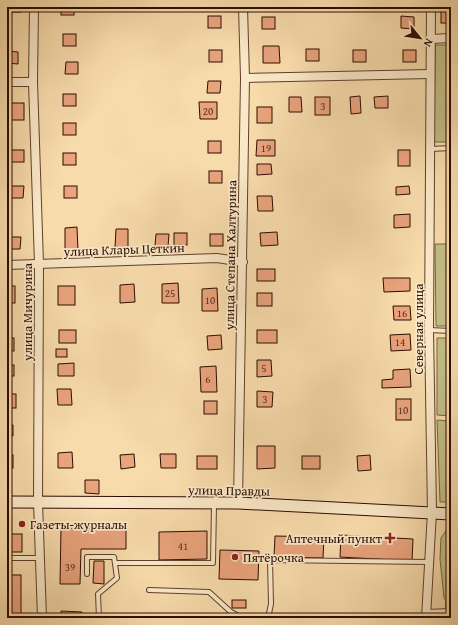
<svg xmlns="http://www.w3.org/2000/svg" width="458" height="625" viewBox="0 0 458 625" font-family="'Gentium Book Plus',serif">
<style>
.green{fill:#c2be86;stroke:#776643}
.building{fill:#e9a37d;stroke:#2c0d00}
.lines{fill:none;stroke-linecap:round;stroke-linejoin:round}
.lane-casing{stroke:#5f402b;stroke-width:6}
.street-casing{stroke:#5f402b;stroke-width:10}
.secondary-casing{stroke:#2c0d00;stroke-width:13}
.lane{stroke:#fae8c8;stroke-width:4}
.street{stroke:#fae8c8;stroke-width:8}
.secondary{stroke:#fae8c8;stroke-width:11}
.poi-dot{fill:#8f2418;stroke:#fae8c8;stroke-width:1.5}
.labels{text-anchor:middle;stroke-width:3.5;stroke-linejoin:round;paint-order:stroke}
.number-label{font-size:11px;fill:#5b321f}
.street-label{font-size:13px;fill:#2c0d00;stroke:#fae8c8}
.poi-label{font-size:13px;fill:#2c0d00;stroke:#fae8c8;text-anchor:start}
</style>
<rect width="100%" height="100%" fill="#f8dbab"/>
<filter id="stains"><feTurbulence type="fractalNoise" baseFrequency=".005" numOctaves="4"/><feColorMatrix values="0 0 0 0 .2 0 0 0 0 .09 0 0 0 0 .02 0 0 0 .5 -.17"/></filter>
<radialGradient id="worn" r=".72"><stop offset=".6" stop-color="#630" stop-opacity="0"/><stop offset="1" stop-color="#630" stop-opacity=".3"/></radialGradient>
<g class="green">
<polygon points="435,45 451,45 451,142 434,142"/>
<polygon points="435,244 451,244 451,326 436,326"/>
<polygon points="437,338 451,338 451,416 437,415"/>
<polygon points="437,420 449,421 451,502 440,502"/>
<polygon points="447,529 451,529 451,618 445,618 446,601 444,598 440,559 441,538"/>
</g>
<g class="building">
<rect x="8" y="7" width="13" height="5"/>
<rect x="61" y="7" width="13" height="8"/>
<rect x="441" y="7" width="10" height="16"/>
<rect x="208" y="16" width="13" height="12"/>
<polygon points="401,16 414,17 414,29 401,28"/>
<rect x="262" y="17" width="13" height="12"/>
<rect x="63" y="34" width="13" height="12"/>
<polygon points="263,46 279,46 280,63 263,63"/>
<rect x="306" y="49" width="13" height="12"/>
<rect x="209" y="50" width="13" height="12"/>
<rect x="353" y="50" width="13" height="12"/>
<rect x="403" y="50" width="13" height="12"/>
<polygon points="7,51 18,52 18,64 7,63"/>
<polygon points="66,62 78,62 78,74 65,74"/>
<polygon points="208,81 221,81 220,93 207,93"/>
<rect x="63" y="94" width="13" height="12"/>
<polygon points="360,96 361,113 351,114 350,97"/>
<polygon points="388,96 388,108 375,108 374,97"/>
<polygon points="289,97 301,97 302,112 289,112"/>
<rect x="315" y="97" width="15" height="18"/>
<polygon points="199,102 217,102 217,119 200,119"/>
<rect x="11" y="103" width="13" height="17"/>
<rect x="257" y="107" width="15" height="16"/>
<rect x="63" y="123" width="13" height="12"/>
<polygon points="257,140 275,140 275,156 256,156"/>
<rect x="208" y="141" width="13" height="12"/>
<rect x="11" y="150" width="13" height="12"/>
<rect x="398" y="150" width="12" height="16"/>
<rect x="63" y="153" width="13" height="12"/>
<polygon points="257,164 271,164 272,174 257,175"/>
<rect x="209" y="171" width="13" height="12"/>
<polygon points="11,186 24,186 23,198 11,198"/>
<rect x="64" y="186" width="13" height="12"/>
<polygon points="409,186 410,194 396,195 396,187"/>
<polygon points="257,196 272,196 273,211 258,211"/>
<polygon points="410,214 410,227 394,228 394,215"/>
<polygon points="77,227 78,250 65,250 65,228"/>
<polygon points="116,229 128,229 128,248 115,248"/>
<polygon points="277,232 278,245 261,246 260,233"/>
<rect x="174" y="233" width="13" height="12"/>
<polygon points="156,234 169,234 168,246 155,246"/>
<rect x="210" y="234" width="13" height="12"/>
<polygon points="8,237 21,237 20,249 7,249"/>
<rect x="257" y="269" width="18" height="12"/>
<polygon points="383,278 410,278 410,291 384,292"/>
<polygon points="178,283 179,303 162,303 162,284"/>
<polygon points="134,284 135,302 120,303 120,285"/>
<rect x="7" y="286" width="8" height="17"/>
<rect x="58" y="286" width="17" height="19"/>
<polygon points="217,288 218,311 202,311 202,289"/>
<rect x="257" y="293" width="15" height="13"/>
<polygon points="393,306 410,306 411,320 394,320"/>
<rect x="59" y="330" width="17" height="13"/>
<rect x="257" y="330" width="20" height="13"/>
<polygon points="410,334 411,350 391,351 390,335"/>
<polygon points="221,335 222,349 208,350 207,336"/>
<rect x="7" y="338" width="7" height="13"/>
<rect x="56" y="349" width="11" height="8"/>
<polygon points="257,360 271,360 272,376 257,377"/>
<polygon points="74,363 74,376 58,376 58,364"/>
<rect x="7" y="365" width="7" height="11"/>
<polygon points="216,366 217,392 201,392 200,367"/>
<polygon points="410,369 411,387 382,388 382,380 393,379 393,370"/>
<polygon points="57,389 71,389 72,405 58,405"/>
<polygon points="257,391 273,392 272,407 257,407"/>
<rect x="7" y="394" width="9" height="14"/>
<rect x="396" y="399" width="15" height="21"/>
<rect x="204" y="401" width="13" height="13"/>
<polygon points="7,424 13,425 13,436 7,436"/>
<polygon points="257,446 275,446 275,468 257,469"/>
<polygon points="72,452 73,468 58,468 58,453"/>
<polygon points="134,454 135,467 121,469 120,455"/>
<polygon points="160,454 176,454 176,468 161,468"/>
<rect x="7" y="455" width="6" height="13"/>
<polygon points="370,455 371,470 358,471 357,456"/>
<rect x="197" y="456" width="20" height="13"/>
<rect x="302" y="456" width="18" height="13"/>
<polygon points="85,480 99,480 99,494 85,493"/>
<polygon points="61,528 126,528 126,549 81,549 80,584 60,584"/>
<polygon points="207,531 207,559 159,560 159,532"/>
<rect x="7" y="534" width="15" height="18"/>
<polygon points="341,535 413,539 412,561 340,557"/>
<polygon points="275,536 324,537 323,558 274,557"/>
<polygon points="220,550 259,551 258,580 219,579"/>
<polygon points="94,561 104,561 104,584 93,583"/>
<rect x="7" y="575" width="14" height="43"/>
<rect x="232" y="600" width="14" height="8"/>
<polygon points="61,611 82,612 81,618 61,618"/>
</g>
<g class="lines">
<defs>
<g id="lane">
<polyline points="430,149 451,148"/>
<polyline points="429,330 451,331"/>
<polyline points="7,558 41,558"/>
<polyline points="115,563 213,563 214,504"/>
<polyline points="87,574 87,557 114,557 117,578 98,594 99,618"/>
<polyline points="149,590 209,592 231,612 242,618"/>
<polyline points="426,612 451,611"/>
<polyline points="268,618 271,604 270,560 428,562"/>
</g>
<g id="street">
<polyline points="34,7 33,82 39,264 38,502 42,618"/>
<polyline points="430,39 451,38"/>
<polyline points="245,78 430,74"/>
<polyline points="7,82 33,82"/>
<polyline points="7,265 217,258 243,262"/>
<polyline points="238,503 245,78 243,7"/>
<polyline points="426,618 432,512 429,330 431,7"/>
</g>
<polyline id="secondary" points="7,502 238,503 451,514"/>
</defs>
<use href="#lane" class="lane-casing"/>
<use href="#street" class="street-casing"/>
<use href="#secondary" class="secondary-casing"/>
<use href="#lane" class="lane"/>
<use href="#street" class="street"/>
<use href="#secondary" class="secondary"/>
</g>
<g class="poi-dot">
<circle cx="22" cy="524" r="4"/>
<path d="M388 532h4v4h4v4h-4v4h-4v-4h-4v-4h4z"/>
<circle cx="235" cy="557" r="4"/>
</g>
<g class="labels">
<g class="number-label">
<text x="323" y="110">3</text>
<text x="208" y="115">20</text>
<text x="266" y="152">19</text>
<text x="170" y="297">25</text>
<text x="210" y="304">10</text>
<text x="402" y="317">16</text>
<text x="400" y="346">14</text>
<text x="264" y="372">5</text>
<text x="208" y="383">6</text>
<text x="265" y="403">3</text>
<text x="403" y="414">10</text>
<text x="183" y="550">41</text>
<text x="70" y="571">39</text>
</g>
<g class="street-label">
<text transform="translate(124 249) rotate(-2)" y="5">улица Клары Цеткин</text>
<text transform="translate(230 255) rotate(-89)" y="5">улица Степана Халтурина</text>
<text transform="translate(27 312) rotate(-90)" y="5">улица Мичурина</text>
<text transform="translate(418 329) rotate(-90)" y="5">Северная улица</text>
<text transform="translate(229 490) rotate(1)" y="5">улица Правды</text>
</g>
<g class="poi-label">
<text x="30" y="529">Газеты-журналы</text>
<text x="382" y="543" text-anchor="end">Аптечный пункт</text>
<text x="243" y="562">Пятёрочка</text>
</g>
</g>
<rect width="458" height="625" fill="none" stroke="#f8dbab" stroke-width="24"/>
<rect x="8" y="8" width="442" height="609" fill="none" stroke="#2c0d00" stroke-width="2"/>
<rect x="12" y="12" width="434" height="601" fill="none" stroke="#2c0d00"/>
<g transform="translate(420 38) rotate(120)" stroke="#fae8c8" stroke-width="3" paint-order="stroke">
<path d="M0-3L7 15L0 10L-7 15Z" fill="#2c0d00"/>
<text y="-6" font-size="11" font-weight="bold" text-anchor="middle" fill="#2c0d00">N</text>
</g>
<rect width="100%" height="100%" filter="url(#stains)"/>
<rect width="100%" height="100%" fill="url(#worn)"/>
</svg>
